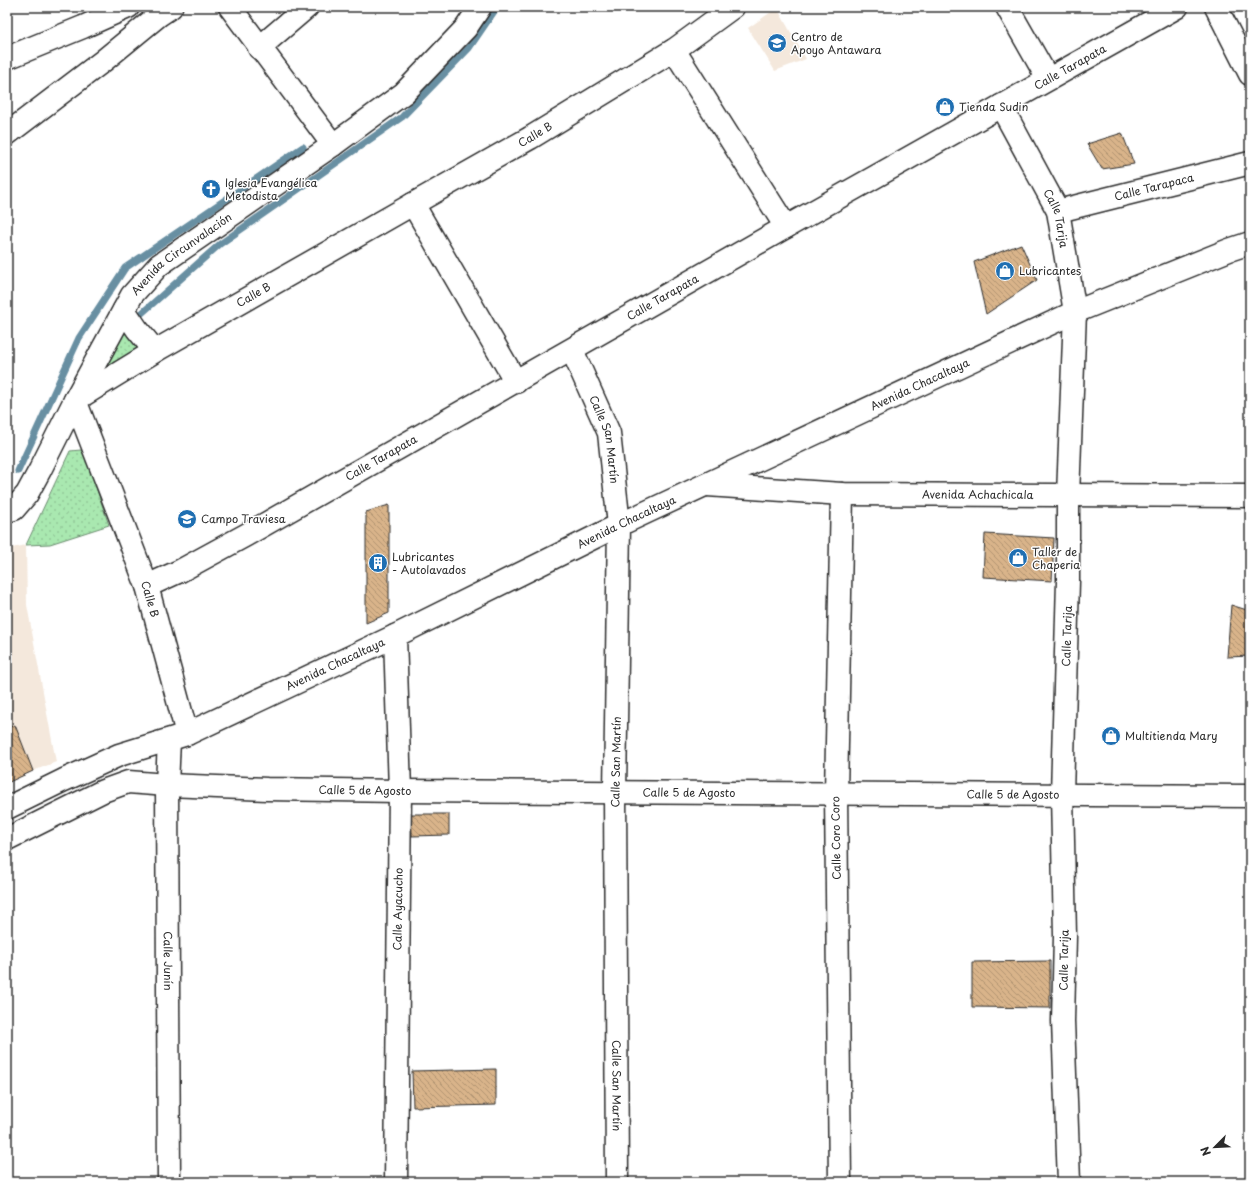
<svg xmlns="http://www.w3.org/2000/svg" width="1257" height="1189" viewBox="0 0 1257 1189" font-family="'Playpen Sans',sans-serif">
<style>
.built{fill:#f4e8dc}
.green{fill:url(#green-dots);stroke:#6a8a6e}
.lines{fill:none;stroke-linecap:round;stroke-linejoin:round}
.stream{stroke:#688fa2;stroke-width:7}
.building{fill:url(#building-back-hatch);stroke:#2b2b2b}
.minor-casing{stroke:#2b2b2b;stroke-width:25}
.minor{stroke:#fff;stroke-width:22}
.labels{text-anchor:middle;stroke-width:3;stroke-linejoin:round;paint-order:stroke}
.poi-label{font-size:11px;fill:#2b2b2b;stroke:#fff;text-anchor:start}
.street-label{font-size:11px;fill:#2b2b2b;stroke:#fff}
</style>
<defs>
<pattern id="green-dots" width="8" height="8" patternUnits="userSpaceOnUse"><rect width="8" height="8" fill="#a9e8b0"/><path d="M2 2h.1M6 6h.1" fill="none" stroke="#92c798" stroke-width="1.8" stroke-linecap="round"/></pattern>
<pattern id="building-back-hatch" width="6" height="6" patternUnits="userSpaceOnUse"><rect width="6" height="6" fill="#d9b48a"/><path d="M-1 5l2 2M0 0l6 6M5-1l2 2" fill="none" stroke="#b09371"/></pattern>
</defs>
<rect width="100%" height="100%" fill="#fff"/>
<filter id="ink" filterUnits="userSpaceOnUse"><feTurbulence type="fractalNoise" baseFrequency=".025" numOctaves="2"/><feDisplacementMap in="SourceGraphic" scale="8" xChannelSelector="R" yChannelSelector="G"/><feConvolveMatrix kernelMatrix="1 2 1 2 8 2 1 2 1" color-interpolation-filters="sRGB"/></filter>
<g filter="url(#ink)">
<g class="built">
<polygon points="777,8 806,59 775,71 748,28"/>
<polygon points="26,545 27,605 56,762 33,771 7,783 7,549"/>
</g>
<g class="green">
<polygon points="128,325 144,348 105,374 110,357"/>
<polygon points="81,450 86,458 109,525 50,544 26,545 70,451"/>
</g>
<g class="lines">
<g class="stream">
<polyline points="142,313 220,244 402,117 469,48 497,7"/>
<polyline points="18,471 79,338 125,268 303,147"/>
</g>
</g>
<g class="building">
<polygon points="1122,133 1134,164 1102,169 1087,144"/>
<polygon points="1021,244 1037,280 986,314 974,262"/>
<polygon points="389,505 389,613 366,623 366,512"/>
<polygon points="985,534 1054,538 1052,581 983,577"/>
<polygon points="1231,605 1250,611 1250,656 1227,657"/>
<polygon points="15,725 33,771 7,783 7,728"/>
<polygon points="411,814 449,814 449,835 412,836"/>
<polygon points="1050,961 1050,1008 972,1007 972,962"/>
<polygon points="496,1069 496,1105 413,1107 412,1071"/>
<polygon points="1089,1180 1123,1180 1124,1182 1089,1182"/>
</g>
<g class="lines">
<defs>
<g id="minor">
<polyline points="230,7 333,145"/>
<polyline points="1007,7 1048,79"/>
<polyline points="1216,7 1250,74"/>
<polyline points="259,48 307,7"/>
<polyline points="674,50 786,227"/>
<polyline points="7,58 83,27 128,7"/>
<path id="s1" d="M1001,106L1058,211L1075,312L1068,496V581L1062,794L1065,936L1063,1021L1069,1182"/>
<polyline points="7,134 103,61 159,15 171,7"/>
<polyline points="413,204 516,382"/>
<path id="s2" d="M1058,211L1250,163"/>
<polyline points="124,310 137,329 155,351"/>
<path id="s3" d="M572,350L609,433L619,525L615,792L617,1182"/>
<path id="s4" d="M707,485L842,494L1250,496"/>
<path id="s5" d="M7,511L14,509L27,494L40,470L75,400L132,295L159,265L333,145L404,93L466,28L480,7"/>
<path id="s6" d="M147,586L180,571L246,535L786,227L1177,7"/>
<polyline points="395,636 400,791 396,1182"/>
<path id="s7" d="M187,734L147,586L75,400L155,351L413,204L530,138L674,50L733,7"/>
<path id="s8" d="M169,740L167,785L169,1182"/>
<path id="s9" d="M7,808L64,780L119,755L187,734L395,636L619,525L1075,312L1229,250L1250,243"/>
<path id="s10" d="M7,839L103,791L128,782L167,785L267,789L400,791L1250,796"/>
<polyline points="840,1182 836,793 842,494"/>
</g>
</defs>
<use href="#minor" class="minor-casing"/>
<use href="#minor" class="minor"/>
</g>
</g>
<defs>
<symbol id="school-disc" viewBox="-11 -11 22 22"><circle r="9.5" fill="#1f6fb2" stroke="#fff"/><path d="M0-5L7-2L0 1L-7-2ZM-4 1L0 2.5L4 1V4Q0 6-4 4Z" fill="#fff"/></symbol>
<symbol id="shop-disc" viewBox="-11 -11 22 22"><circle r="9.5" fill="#1f6fb2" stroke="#fff"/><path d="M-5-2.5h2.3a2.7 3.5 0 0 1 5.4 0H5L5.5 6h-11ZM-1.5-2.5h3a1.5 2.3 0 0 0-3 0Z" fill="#fff"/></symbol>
<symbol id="church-disc" viewBox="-11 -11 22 22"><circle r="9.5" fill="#1f6fb2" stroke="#fff"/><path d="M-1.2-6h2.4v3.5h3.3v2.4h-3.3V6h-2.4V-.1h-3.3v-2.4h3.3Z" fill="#fff"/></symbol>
<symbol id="building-disc" viewBox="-11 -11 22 22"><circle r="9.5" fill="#1f6fb2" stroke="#fff"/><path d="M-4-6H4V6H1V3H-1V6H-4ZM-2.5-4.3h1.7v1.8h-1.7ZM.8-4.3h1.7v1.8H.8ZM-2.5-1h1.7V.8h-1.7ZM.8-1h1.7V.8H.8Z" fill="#fff"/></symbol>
</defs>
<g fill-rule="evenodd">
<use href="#school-disc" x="766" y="32" width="22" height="22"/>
<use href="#shop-disc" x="934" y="96" width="22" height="22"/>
<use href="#church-disc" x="200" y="178" width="22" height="22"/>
<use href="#shop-disc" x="994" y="260" width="22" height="22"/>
<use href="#school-disc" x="176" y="508" width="22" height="22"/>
<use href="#shop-disc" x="1007" y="547" width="22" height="22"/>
<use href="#building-disc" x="367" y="552" width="22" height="22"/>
<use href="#shop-disc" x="1100" y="725" width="22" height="22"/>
</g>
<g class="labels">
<g class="poi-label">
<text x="791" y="41">Centro de<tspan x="791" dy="13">Apoyo Antawara</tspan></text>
<text x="959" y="111">Tienda Sudin</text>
<text x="225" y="187">Iglesia Evangélica<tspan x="225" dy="13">Metodista</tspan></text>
<text x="1019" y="275">Lubricantes</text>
<text x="201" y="523">Campo Traviesa</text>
<text x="1032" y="556">Taller de<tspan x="1032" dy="13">Chaperia</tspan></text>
<text x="392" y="561">Lubricantes<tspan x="392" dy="13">- Autolavados</tspan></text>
<text x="1125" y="740">Multitienda Mary</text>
</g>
<g class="street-label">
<text dy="4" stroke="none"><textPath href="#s6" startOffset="1059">Calle Tarapata</textPath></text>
<text dy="4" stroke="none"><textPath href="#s7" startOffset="884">Calle B</textPath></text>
<text dy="4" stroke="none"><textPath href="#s2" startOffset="99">Calle Tarapaca</textPath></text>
<text dy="4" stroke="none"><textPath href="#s1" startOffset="126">Calle Tarija</textPath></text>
<text dy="4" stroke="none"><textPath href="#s5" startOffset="317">Avenida Circunvalación</textPath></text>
<text dy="4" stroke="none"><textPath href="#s7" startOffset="560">Calle B</textPath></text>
<text dy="4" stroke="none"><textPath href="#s6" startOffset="591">Calle Tarapata</textPath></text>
<text dy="4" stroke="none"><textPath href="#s9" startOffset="1007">Avenida Chacaltaya</textPath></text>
<text dy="4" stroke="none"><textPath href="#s3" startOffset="96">Calle San Martín</textPath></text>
<text dy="4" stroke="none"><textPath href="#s6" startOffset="267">Calle Tarapata</textPath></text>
<text dy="4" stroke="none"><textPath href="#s4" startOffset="271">Avenida Achachicala</textPath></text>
<text dy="4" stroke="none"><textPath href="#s9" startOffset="683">Avenida Chacaltaya</textPath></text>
<text transform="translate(150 599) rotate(74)" y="4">Calle B</text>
<text transform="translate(1067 636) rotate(-88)" y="4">Calle Tarija</text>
<text dy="4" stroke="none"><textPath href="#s9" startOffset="359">Avenida Chacaltaya</textPath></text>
<text transform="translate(616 762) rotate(-89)" y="4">Calle San Martín</text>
<text dy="4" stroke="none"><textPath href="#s10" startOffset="371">Calle 5 de Agosto</textPath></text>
<text dy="4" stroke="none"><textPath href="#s10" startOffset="695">Calle 5 de Agosto</textPath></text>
<text dy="4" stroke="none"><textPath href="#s10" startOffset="1019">Calle 5 de Agosto</textPath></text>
<text transform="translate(836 838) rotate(-91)" y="4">Calle Coro Coro</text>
<text transform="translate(398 909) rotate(-89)" y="4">Calle Ayacucho</text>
<text transform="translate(1064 960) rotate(-89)" y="4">Calle Tarija</text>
<text dy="4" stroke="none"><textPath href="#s8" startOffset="221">Calle Junín</textPath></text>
<text dy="4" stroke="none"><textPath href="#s3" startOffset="744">Calle San Martín</textPath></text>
</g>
</g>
<rect width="1257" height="1189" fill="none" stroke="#fff" stroke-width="24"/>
<rect x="12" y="12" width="1233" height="1165" fill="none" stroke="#2b2b2b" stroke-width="1.5" filter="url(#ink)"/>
<g transform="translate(1215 1147) rotate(246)" stroke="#ffffff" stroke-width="3" paint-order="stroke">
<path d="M0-3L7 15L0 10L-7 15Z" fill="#2b2b2b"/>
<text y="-6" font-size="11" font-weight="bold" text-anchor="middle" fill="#2b2b2b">N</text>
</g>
</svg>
